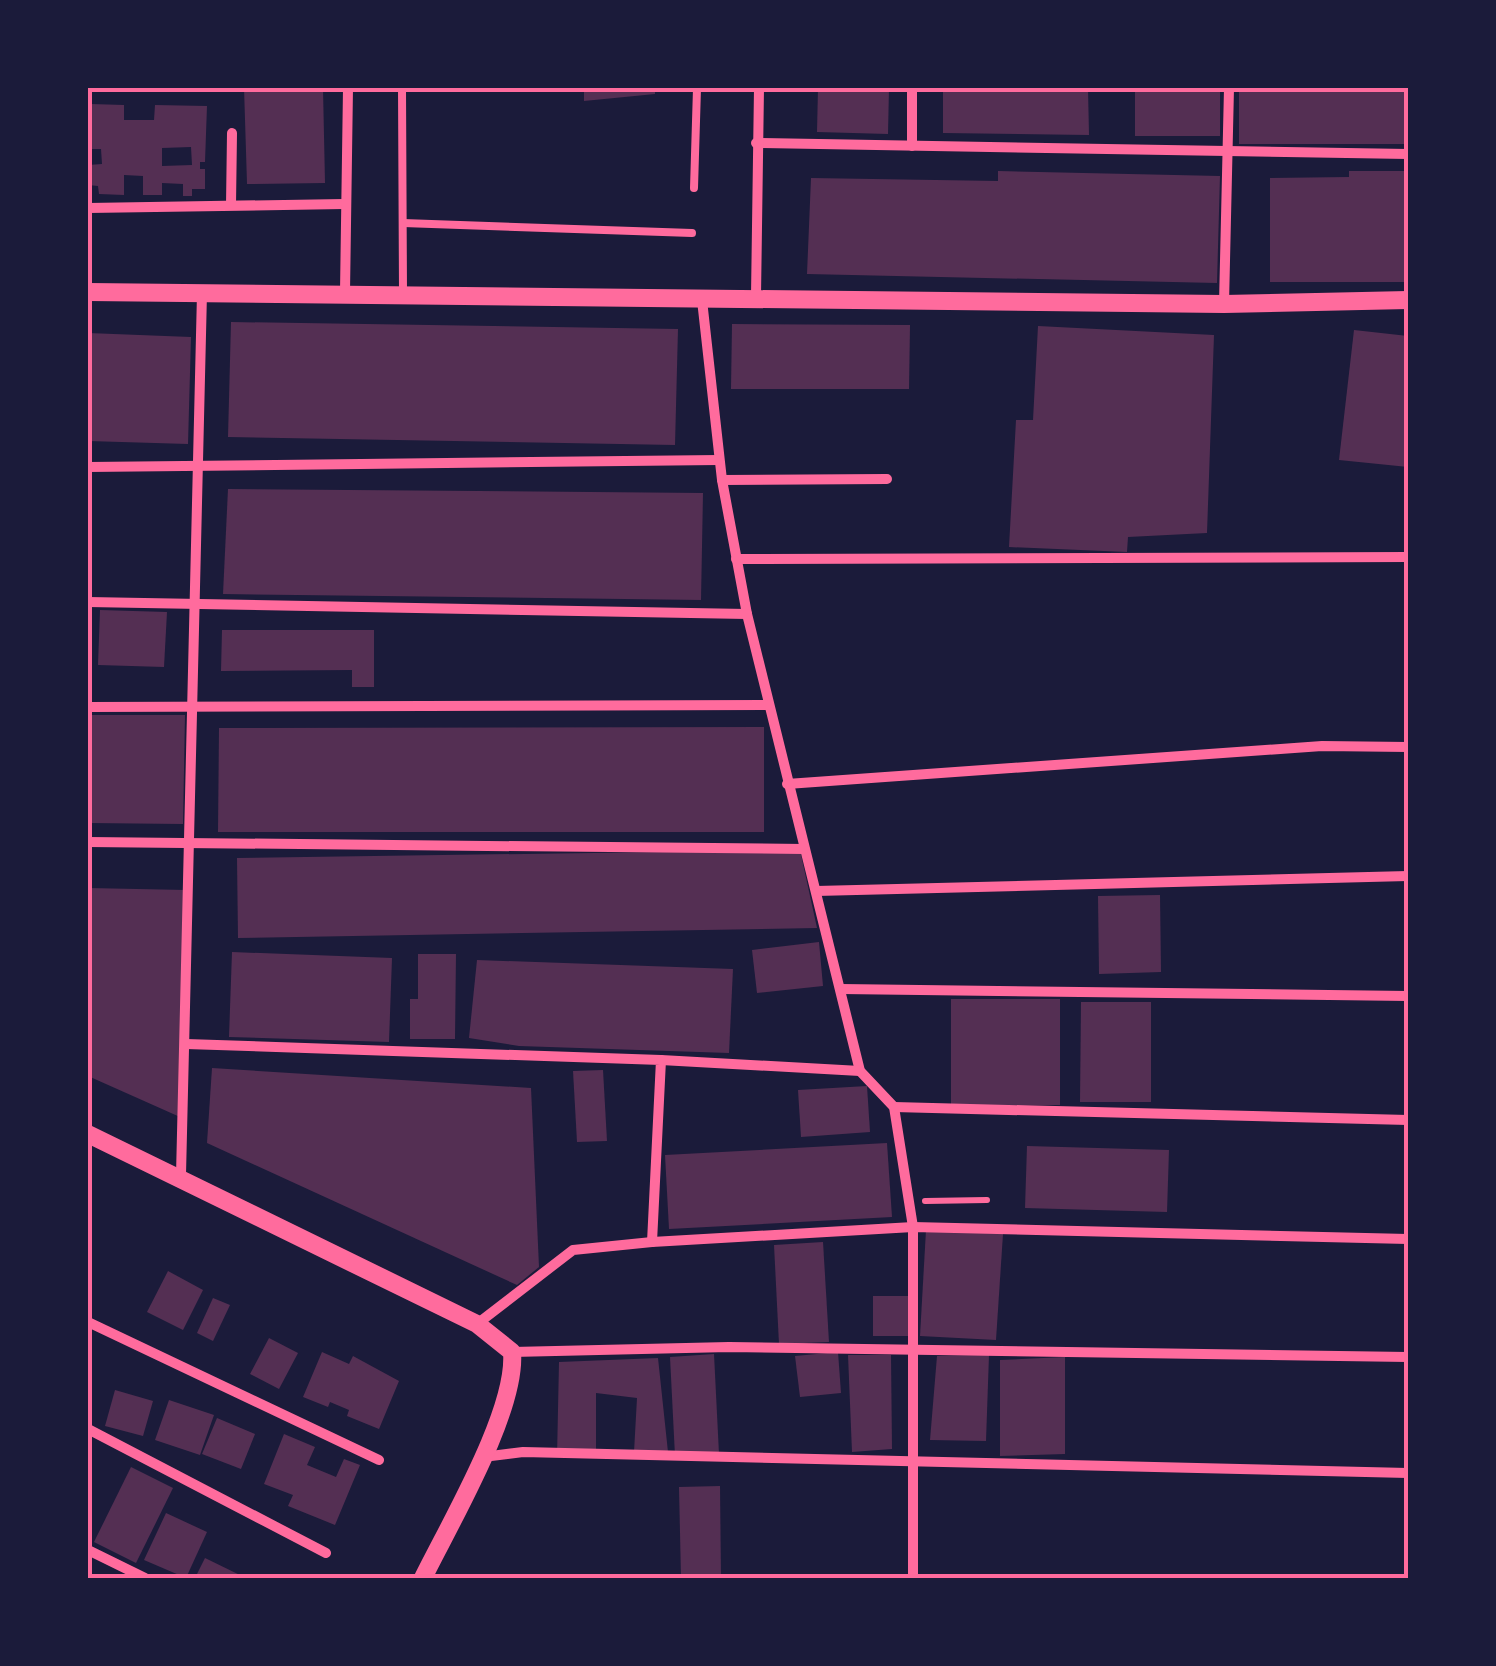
<svg xmlns="http://www.w3.org/2000/svg" width="1496" height="1666" viewBox="0 0 1496 1666" font-family="'Fira Sans',sans-serif">
<style>
.building{fill:#542f53;fill-rule:evenodd}
.lines{fill:none;stroke-linecap:round;stroke-linejoin:round}
.path{stroke:#ff6b9d;stroke-width:6}
.service{stroke:#ff6b9d;stroke-width:8}
.minor{stroke:#ff6b9d;stroke-width:10}
.tertiary{stroke:#ff6b9d;stroke-width:18}
.neatline{fill:none;stroke:#ff6b9d;stroke-width:4}
</style>
<rect width="100%" height="100%" fill="#1b1b3a"/>
<g class="building">
<polygon points="244,88 323,88 325,183 247,184"/>
<polygon points="584,88 655,88 655,94 584,101"/>
<polygon points="818,88 889,88 888,134 817,132"/>
<polygon points="943,88 1088,88 1089,135 943,133"/>
<rect x="1135" y="88" width="85" height="48"/>
<rect x="1239" y="88" width="169" height="56"/>
<path d="M91,104L124,105V120H154L155,105L207,106L205,162H200V169H205V189H192V196H183V184L162,183V195H143V176L124,175V195L99,194L98,186L88,185V165L102,164L101,149H88ZM191,147L192,165L162,166V148Z"/>
<polygon points="998,171 1220,176 1217,283 807,274 811,178 998,181"/>
<polygon points="1349,171 1408,171 1408,282 1270,282 1270,178 1349,177"/>
<polygon points="231,322 678,329 675,445 228,437"/>
<polygon points="732,324 910,325 909,389 731,389"/>
<polygon points="1038,326 1214,335 1207,533 1128,537 1127,552 1009,547 1016,420 1033,420"/>
<polygon points="1354,330 1408,336 1408,467 1339,460"/>
<polygon points="88,333 191,337 188,444 88,441"/>
<polygon points="228,489 703,493 701,600 223,594"/>
<polygon points="88,607 92,608 92,701 88,701"/>
<polygon points="100,610 167,612 164,667 98,665"/>
<polygon points="222,630 374,630 374,687 352,687 352,670 221,671"/>
<polygon points="88,715 185,715 183,824 88,823"/>
<polygon points="764,727 764,832 218,832 219,728"/>
<polygon points="800,850 817,928 238,938 237,858"/>
<polygon points="88,888 186,890 180,1117 88,1076"/>
<polygon points="1160,895 1161,972 1099,974 1098,896"/>
<polygon points="819,942 823,986 757,993 752,950"/>
<polygon points="232,952 392,958 389,1042 229,1037"/>
<polygon points="418,954 456,954 455,1039 410,1039 410,999 418,999"/>
<polygon points="477,960 733,969 729,1053 519,1046 469,1038"/>
<rect x="951" y="999" width="109" height="106"/>
<polygon points="1081,1002 1151,1002 1151,1102 1080,1102"/>
<polygon points="212,1068 531,1088 539,1267 517,1285 207,1143"/>
<polygon points="603,1070 607,1141 577,1142 573,1071"/>
<polygon points="867,1086 870,1132 801,1137 798,1090"/>
<polygon points="887,1143 892,1217 669,1229 665,1155"/>
<polygon points="1027,1146 1169,1150 1167,1212 1025,1208"/>
<polygon points="926,1230 1003,1234 996,1340 920,1336"/>
<polygon points="823,1242 829,1342 779,1344 774,1245"/>
<polygon points="168,1271 203,1290 183,1330 147,1312"/>
<rect x="873" y="1296" width="35" height="40"/>
<polygon points="213,1298 230,1305 213,1341 197,1333"/>
<polygon points="269,1338 298,1353 279,1389 250,1374"/>
<polygon points="322,1352 349,1364 353,1356 399,1381 379,1429 347,1416 349,1410 330,1402 328,1407 303,1397"/>
<polygon points="838,1352 841,1393 800,1397 795,1356"/>
<polygon points="714,1354 719,1454 675,1456 670,1357"/>
<polygon points="848,1355 891,1355 892,1449 852,1452"/>
<polygon points="989,1355 986,1441 930,1440 937,1356"/>
<polygon points="1065,1357 1065,1454 1000,1456 1000,1360"/>
<polygon points="658,1358 668,1452 634,1452 637,1398 596,1393 596,1456 557,1457 559,1362"/>
<polygon points="115,1390 153,1401 143,1436 105,1426"/>
<polygon points="169,1400 214,1415 200,1455 155,1440"/>
<polygon points="217,1418 255,1434 241,1469 202,1454"/>
<polygon points="284,1434 315,1447 307,1465 336,1477 344,1459 360,1465 335,1525 288,1506 293,1495 264,1484"/>
<polygon points="131,1467 173,1488 136,1563 94,1542"/>
<polygon points="720,1486 721,1578 681,1578 679,1487"/>
<polygon points="166,1513 207,1532 186,1578 144,1560"/>
<polygon points="205,1558 246,1578 195,1578"/>
</g>
<g class="lines">
<polyline class="path" points="925,1201 987,1200"/>
<g class="service">
<polyline points="402,88 403,293"/>
<polyline points="694,188 697,88"/>
<polyline points="403,223 692,233"/>
</g>
<g class="minor">
<polyline points="912,88 912,146"/>
<polyline points="756,143 1408,154"/>
<polyline points="231,205 232,133"/>
<polyline points="88,208 344,204"/>
<polyline points="345,292 348,88"/>
<polyline points="756,296 759,88"/>
<polyline points="702,300 722,480 747,614 860,1071 894,1107 913,1227 913,1578"/>
<polyline points="1224,304 1229,88"/>
<polyline points="88,467 719,460"/>
<polyline points="722,480 887,479"/>
<polyline points="736,559 1408,557"/>
<polyline points="88,602 747,614"/>
<polyline points="88,707 767,705"/>
<polyline points="787,784 1322,746 1408,747"/>
<polyline points="88,842 804,849"/>
<polyline points="816,891 1408,876"/>
<polyline points="841,989 1408,996"/>
<polyline points="186,1044 661,1060 652,1242"/>
<polyline points="661,1060 860,1071"/>
<polyline points="894,1107 1408,1120"/>
<polyline points="181,1175 202,293"/>
<polyline points="88,1322 379,1460"/>
<polyline points="477,1324 573,1250 652,1242 913,1227 1408,1239"/>
<polyline points="512,1352 729,1347 1408,1357"/>
<polyline points="88,1429 326,1553"/>
<polyline points="483,1457 523,1452 1408,1473"/>
<polyline points="88,1550 145,1578"/>
</g>
<g class="tertiary">
<polyline points="88,292 1224,304 1408,300"/>
<path d="M88,1134L477,1324L512,1352C517,1410 450,1523 423,1578"/>
</g>
</g>
<rect width="1496" height="1666" fill="none" stroke="#1b1b3a" stroke-width="180"/>
<rect x="90" y="90" width="1316" height="1486" class="neatline"/>
</svg>
